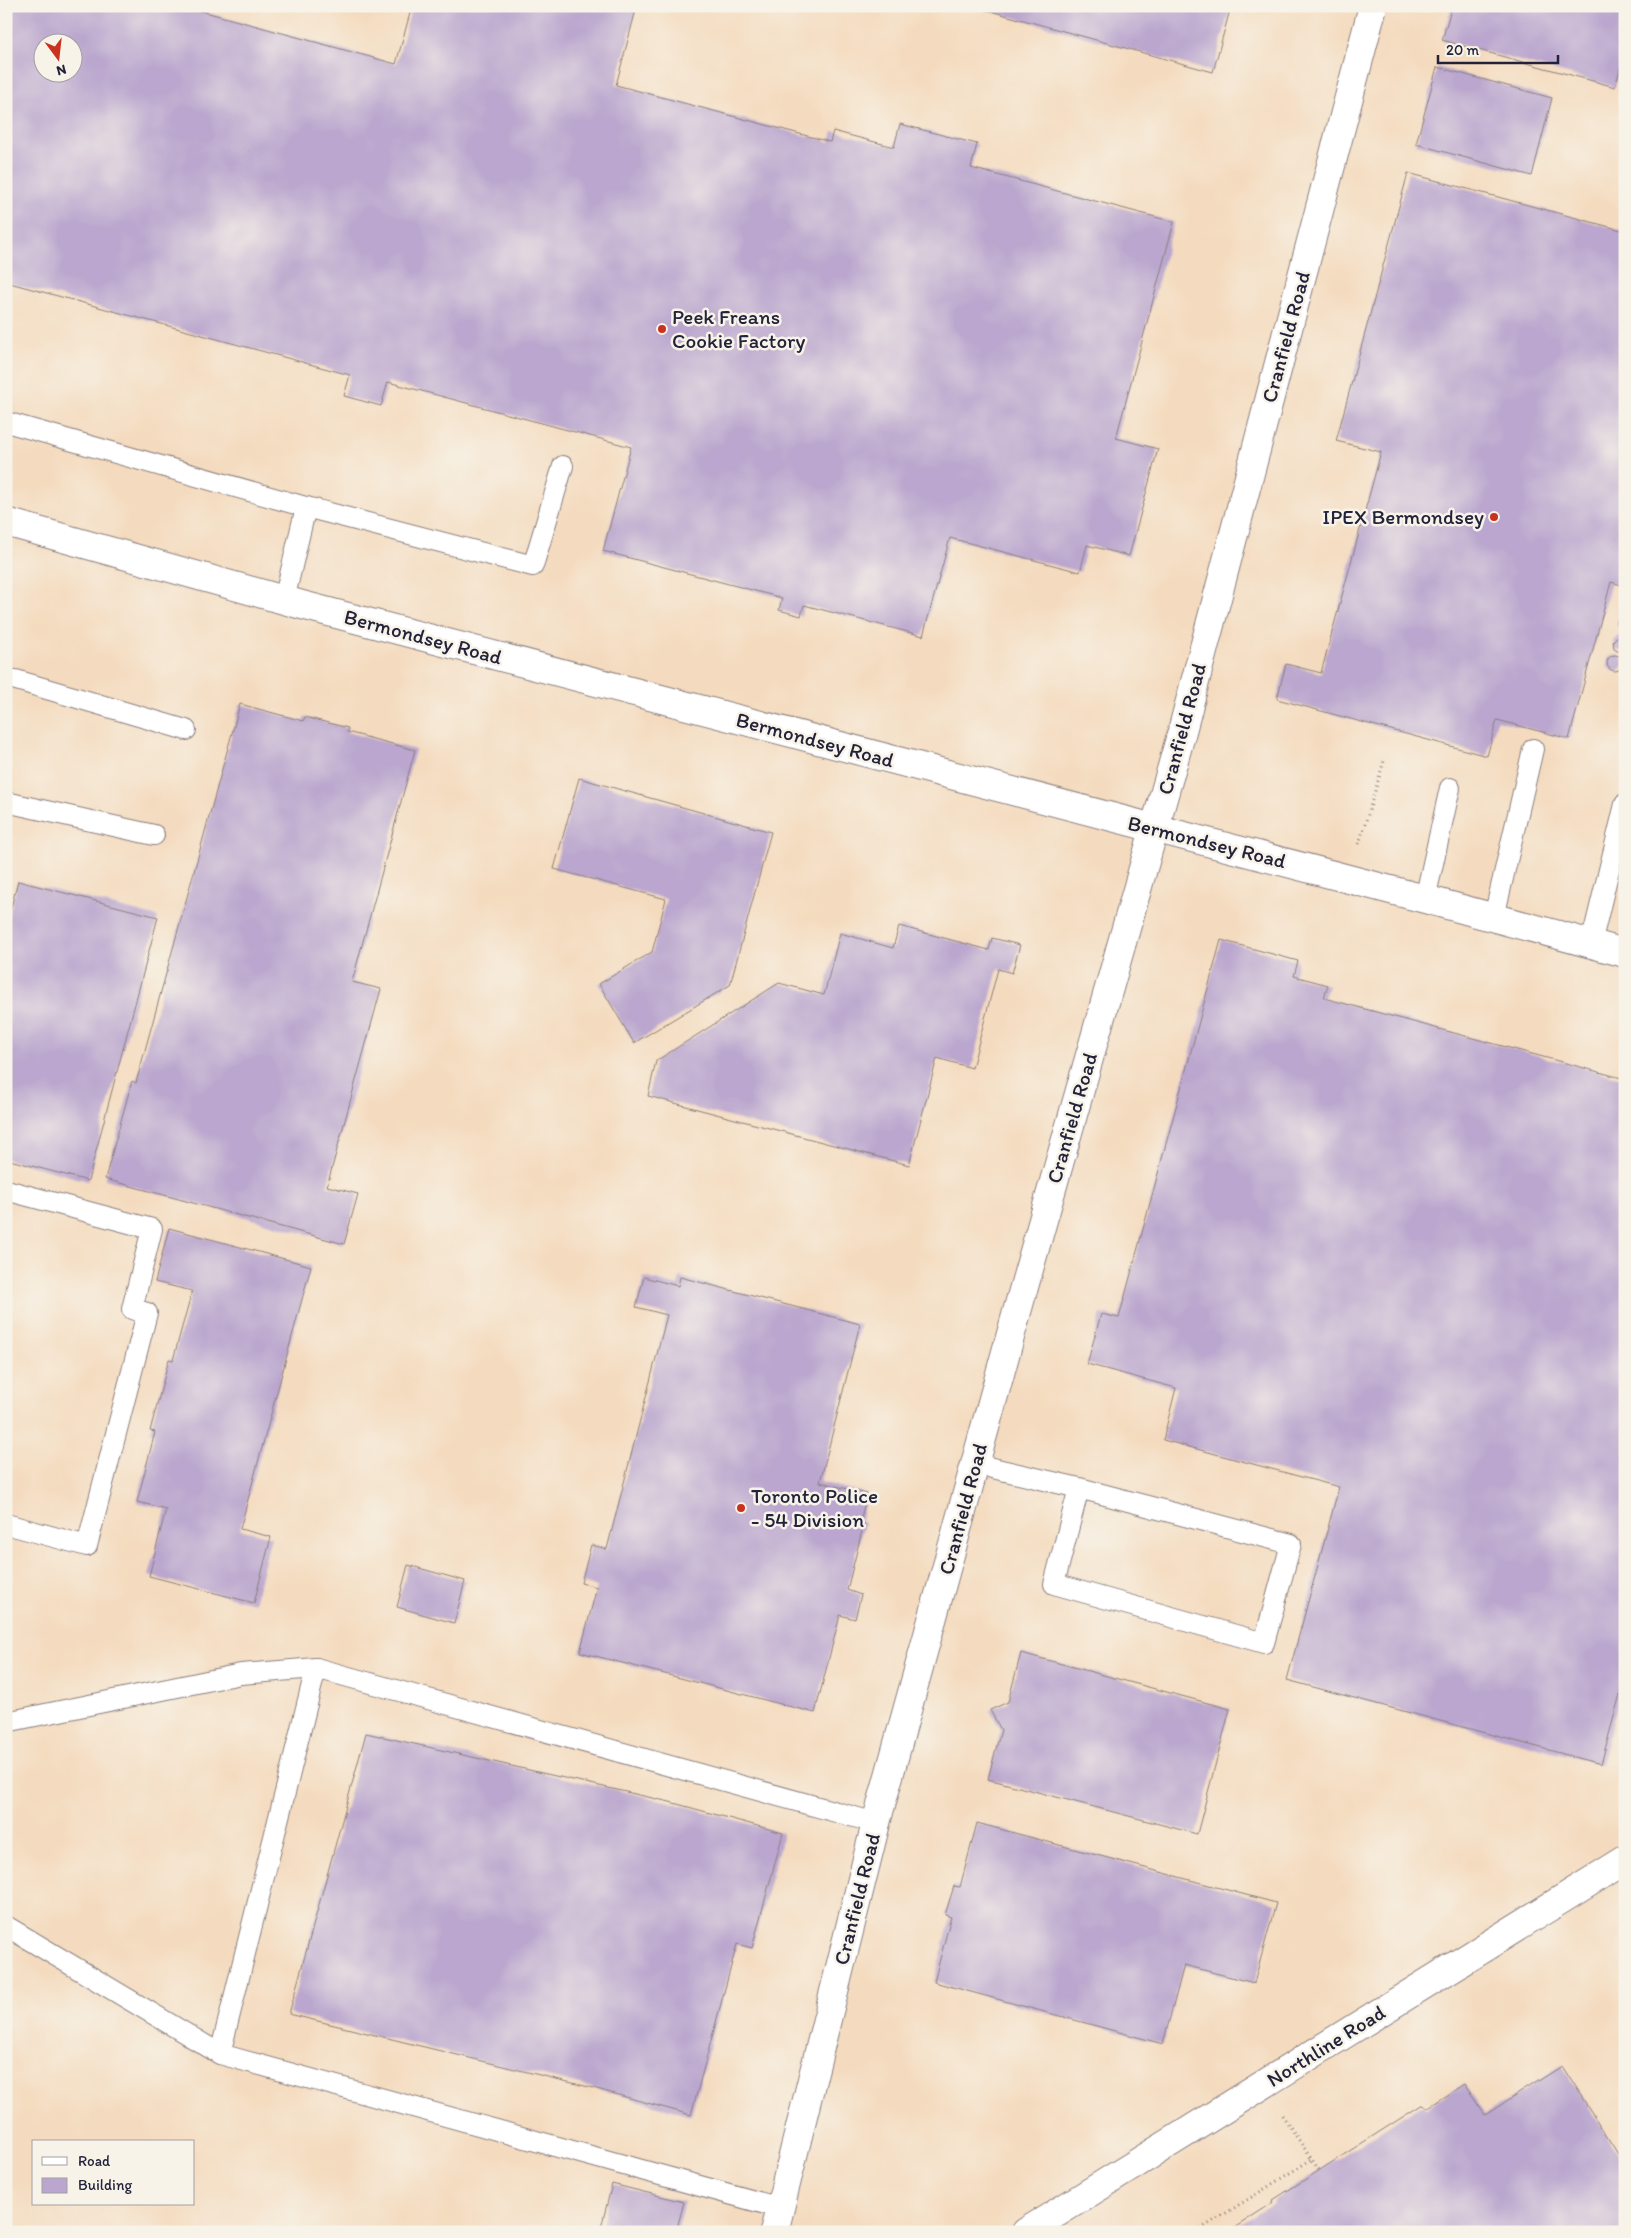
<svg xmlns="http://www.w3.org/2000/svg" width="1631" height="2238" viewBox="0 0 1631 2238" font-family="Itim,sans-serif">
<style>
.building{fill:#baa6ce;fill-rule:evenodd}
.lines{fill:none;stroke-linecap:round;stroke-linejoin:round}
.service-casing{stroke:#8b7e7d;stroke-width:22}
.minor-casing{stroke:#8b7e7d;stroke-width:30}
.tertiary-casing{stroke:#8b7e7d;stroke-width:30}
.path{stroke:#8b7e7d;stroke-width:3;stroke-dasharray:1 4;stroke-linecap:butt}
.service{stroke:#fff;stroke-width:20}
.minor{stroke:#fff;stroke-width:28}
.tertiary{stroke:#fff;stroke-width:28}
.poi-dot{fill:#c8321e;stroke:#f7f3e8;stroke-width:2}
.labels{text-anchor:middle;stroke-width:5;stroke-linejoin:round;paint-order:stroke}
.poi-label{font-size:21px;fill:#22223b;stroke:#f7f3e8;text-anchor:start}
.street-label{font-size:21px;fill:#22223b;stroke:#f7f3e8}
</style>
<rect width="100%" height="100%" fill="#f7f3e8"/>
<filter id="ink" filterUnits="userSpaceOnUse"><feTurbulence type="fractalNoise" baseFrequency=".02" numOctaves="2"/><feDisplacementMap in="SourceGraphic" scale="10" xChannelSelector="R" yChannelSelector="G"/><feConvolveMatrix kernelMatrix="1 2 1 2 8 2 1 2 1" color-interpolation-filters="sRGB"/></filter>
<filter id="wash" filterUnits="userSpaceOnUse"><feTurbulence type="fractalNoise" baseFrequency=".0096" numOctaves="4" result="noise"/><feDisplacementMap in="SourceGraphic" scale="20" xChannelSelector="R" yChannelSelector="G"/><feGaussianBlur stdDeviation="1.12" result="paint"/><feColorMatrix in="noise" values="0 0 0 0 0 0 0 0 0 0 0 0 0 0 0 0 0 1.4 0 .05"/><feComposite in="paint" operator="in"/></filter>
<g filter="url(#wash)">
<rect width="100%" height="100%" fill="#f4dbbf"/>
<g id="blocks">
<g class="building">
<path d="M6,6H183L396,64L412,6H637L616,85L830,142L833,131L894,147L900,124L977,144L971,168L1174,222L1116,438L1158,449L1129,556L1087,545L1080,572L950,538L923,636L804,605L801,616L779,610L782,598L603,551L631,447L388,382L381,406L344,396L350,375L6,282ZM42,42H72V72H42Z"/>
<polygon points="972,6 1231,6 1213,72"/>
<polygon points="1452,6 1625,6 1625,52 1615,87 1442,40"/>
<polygon points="1437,67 1552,98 1532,176 1416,144"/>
<polygon points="1408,173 1625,231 1625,586 1611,582 1569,739 1497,720 1487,756 1277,699 1286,664 1321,673 1381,452 1336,441"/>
<polygon points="1622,616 1625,616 1625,631 1619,629 1617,624 1618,619"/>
<polygon points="1623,635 1625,650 1619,651 1614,648 1613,641 1618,636"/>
<circle cx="1615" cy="663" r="8"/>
<polygon points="240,704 303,721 305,717 348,728 347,732 415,750 352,982 381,989 327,1186 358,1194 344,1244 105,1179 132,1081 136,1083"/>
<polygon points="579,778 771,832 730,985 634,1043 599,984 652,952 666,899 554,869"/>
<polygon points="18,881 158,917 88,1181 6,1159 6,926"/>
<polygon points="899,926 989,950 992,938 1020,945 1012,973 998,969 972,1068 937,1058 909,1165 648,1096 656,1061 779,983 824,995 840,933 893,948"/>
<polygon points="1221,940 1298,961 1294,976 1328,985 1324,998 1625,1079 1625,1676 1601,1764 1287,1680 1339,1487 1163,1440 1176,1388 1087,1364 1101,1314 1119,1318"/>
<polygon points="169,1228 311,1266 240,1529 271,1537 254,1603 149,1576 166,1509 137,1502 155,1432 150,1431 169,1359 173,1360 192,1291 155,1282"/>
<polygon points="644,1277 678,1286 680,1277 860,1324 820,1482 867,1494 860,1522 864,1523 847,1590 861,1595 855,1619 840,1615 815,1713 580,1652 597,1587 581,1583 591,1545 607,1549 667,1315 636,1307"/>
<polygon points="408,1565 465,1581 454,1623 397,1607"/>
<polygon points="1021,1653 1230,1709 1197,1834 988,1779 1001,1730 990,1710 1008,1702"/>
<polygon points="366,1733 670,1802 783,1833 752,1948 737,1944 691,2115 593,2088 289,2014"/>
<polygon points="977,1823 1276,1903 1254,1983 1184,1965 1163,2044 934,1982 951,1917 945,1915 954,1886 960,1887"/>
<polygon points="1562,2066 1625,2165 1625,2232 1228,2232 1274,2202 1273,2200 1423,2104 1426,2108 1464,2084 1485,2115"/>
<polygon points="612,2184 684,2202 676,2232 600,2232"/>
</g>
</g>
</g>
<g filter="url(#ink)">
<use href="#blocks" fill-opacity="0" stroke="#8b7e7d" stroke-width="1"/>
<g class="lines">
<defs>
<g id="service">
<polyline points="6,422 306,507"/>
<polyline points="284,600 306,507 533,566 563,466"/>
<polyline points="16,680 186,730"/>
<polyline points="6,802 154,835"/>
<polyline points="1425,899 1450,788"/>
<polyline points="1494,917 1533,749"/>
<polyline points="1591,944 1625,804"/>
<polyline points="6,1190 152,1229 132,1309 147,1313 87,1546 6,1524"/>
<polyline points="975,1464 1079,1488 1291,1544 1264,1643 1054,1584 1079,1488"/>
<polyline points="6,1722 241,1674 316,1668"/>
<polyline points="6,1926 220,2054"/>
<polyline points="780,2208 220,2054 316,1668 876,1823"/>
</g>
<g id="minor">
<polyline points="774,2232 876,1823 1020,1301 1181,735 1373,6"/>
<polyline points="1026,2232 1625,1860"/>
</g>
<polyline id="tertiary" points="6,522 302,605 1425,899 1625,953"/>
</defs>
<use href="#service" class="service-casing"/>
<use href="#minor" class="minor-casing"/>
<use href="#tertiary" class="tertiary-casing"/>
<g class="path">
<polyline points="1359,844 1384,761"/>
<polyline points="1282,2115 1319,2170"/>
<polyline points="1196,2232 1312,2159"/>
</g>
<use href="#service" class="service"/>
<use href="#minor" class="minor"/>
<use href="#tertiary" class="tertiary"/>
</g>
</g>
<g class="poi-dot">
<circle cx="662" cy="329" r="5"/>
<circle cx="1494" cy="517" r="5"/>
<circle cx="741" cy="1508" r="5"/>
</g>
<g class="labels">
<g class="poi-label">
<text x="672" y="324">Peek Freans<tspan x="672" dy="24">Cookie Factory</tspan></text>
<text x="1484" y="524" text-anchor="end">IPEX Bermondsey</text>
<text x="751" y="1503">Toronto Police<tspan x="751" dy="24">- 54 Division</tspan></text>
</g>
<g class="street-label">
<text transform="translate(1286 337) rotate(-75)" y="7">Cranfield Road</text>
<text transform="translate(423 637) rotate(15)" y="7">Bermondsey Road</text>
<text transform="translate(1182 729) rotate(-75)" y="7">Cranfield Road</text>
<text transform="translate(815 740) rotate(15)" y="7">Bermondsey Road</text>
<text transform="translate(1207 842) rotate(14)" y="7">Bermondsey Road</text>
<text transform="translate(1072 1118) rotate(-74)" y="7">Cranfield Road</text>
<text transform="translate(963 1509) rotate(-75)" y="7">Cranfield Road</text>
<text transform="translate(857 1899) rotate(-76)" y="7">Cranfield Road</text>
<text transform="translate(1326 2046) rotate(-32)" y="7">Northline Road</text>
</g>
</g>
<rect width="1631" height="2238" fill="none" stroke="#f7f3e8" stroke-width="25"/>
<rect x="32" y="2140" width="162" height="65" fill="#f7f3e8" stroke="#a29fa3"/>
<rect x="42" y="2157" width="25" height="8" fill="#ffffff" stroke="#a29fa3"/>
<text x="78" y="2166" font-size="15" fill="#22223b">Road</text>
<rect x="42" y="2178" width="25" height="15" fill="#baa6ce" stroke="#a29fa3"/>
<text x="78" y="2190" font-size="15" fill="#22223b">Building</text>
<g transform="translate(58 58) rotate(165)"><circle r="24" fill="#f7f3e8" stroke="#a29fa3"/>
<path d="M0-4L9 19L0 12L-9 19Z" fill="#c8321e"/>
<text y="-8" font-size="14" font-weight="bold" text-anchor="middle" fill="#22223b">N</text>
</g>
<path d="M1438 55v8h120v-8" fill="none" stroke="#22223b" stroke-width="2.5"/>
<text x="1446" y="55" font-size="15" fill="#22223b" stroke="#f7f3e8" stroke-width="4" paint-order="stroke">20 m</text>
</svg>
